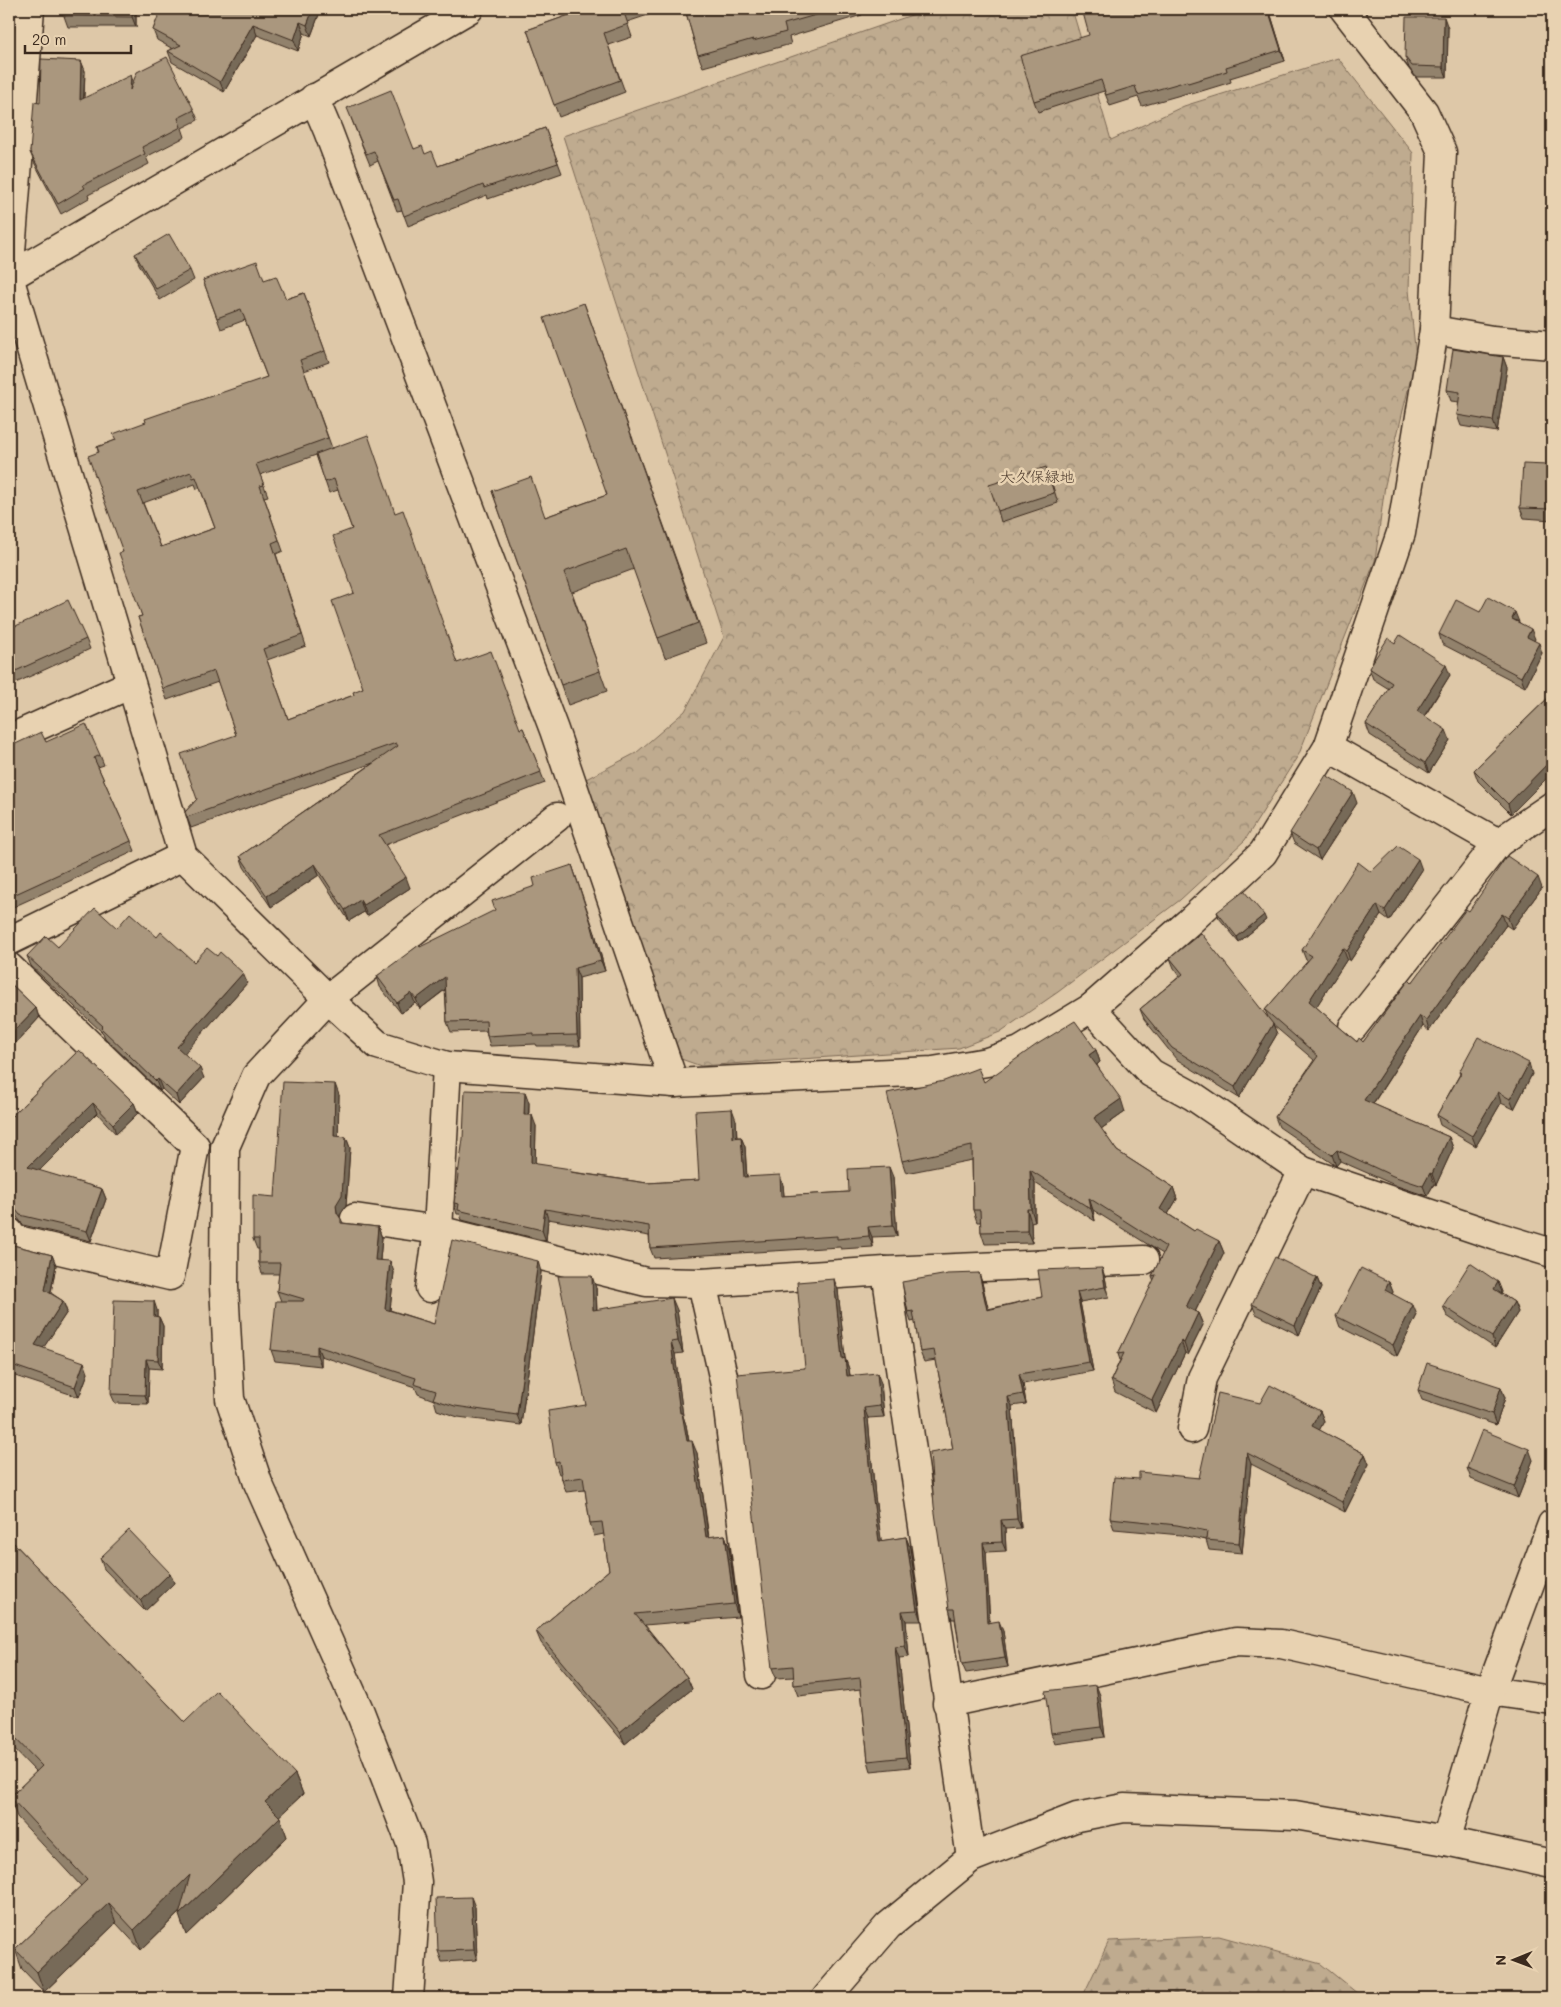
<svg xmlns="http://www.w3.org/2000/svg" width="1561" height="2007" viewBox="0 0 1561 2007" font-family="Mali,'Klee One',sans-serif">
<style>
.forest{fill:url(#forest-firs);stroke:#7d6a56}
.park{fill:url(#park-crowns);stroke:#7d6a56}
.lines{fill:none;stroke-linecap:round;stroke-linejoin:round}
.minor-casing{stroke:#3b2a1e;stroke-width:31}
.minor{stroke:#e8d2b1;stroke-width:28}
.wall{fill:#92826c;stroke:#3b2a1e;fill-rule:evenodd}
.shaded-wall{fill:#776a58;stroke:#3b2a1e}
.building{fill:#aa977e;stroke:#3b2a1e;fill-rule:evenodd}
.labels{text-anchor:middle;stroke-width:5;stroke-linejoin:round;paint-order:stroke}
.park-label{font-size:15px;fill:#4f3d2f;stroke:#e8d2b1}
</style>
<defs>
<pattern id="forest-firs" width="22" height="20" patternUnits="userSpaceOnUse" patternTransform="scale(1.25)"><rect width="22" height="20" fill="#bfab8f"/><path d="M5 1l3.5 6h-7zM16 11l3.5 6h-7z" fill="#9c8b74"/></pattern>
<pattern id="park-crowns" width="20" height="18" patternUnits="userSpaceOnUse" patternTransform="scale(1.25)"><rect width="20" height="18" fill="#bfab8f"/><path d="M2 6a3 3 0 1 1 6 0M12 15a3 3 0 1 1 6 0" fill="none" stroke="#9c8b74"/></pattern>
</defs>
<rect width="100%" height="100%" fill="#dec8a8"/>
<filter id="ink" filterUnits="userSpaceOnUse"><feTurbulence type="fractalNoise" baseFrequency=".02" numOctaves="2"/><feDisplacementMap in="SourceGraphic" scale="10" xChannelSelector="R" yChannelSelector="G"/><feConvolveMatrix kernelMatrix="1 2 1 2 8 2 1 2 1" color-interpolation-filters="sRGB"/></filter>
<g filter="url(#ink)">
<polygon class="forest" points="1219,1936 1321,1964 1363,1998 1082,1998 1109,1941"/>
<polygon class="park" points="929,9 1072,9 1111,140 1184,106 1338,58 1413,153 1409,290 1416,357 1385,485 1375,561 1299,754 1245,840 1180,900 1058,992 1000,1032 959,1048 701,1066 681,1059 586,779 636,753 685,711 724,637 563,136"/>
<g class="lines">
<defs>
<g id="minor">
<polyline points="30,9 9,277 183,856 328,999 378,1045 447,1066 674,1083 933,1071 987,1062 1020,1051 1091,1008 1188,923 1263,853 1328,747 1401,533 1434,330 1442,152 1424,112 1344,9"/>
<polyline points="314,98 328,131 554,730 674,1083"/>
<polyline points="9,277 469,9"/>
<polyline points="1434,330 1492,340 1552,345"/>
<polyline points="9,739 131,684"/>
<polyline points="1328,747 1498,843"/>
<polyline points="9,941 183,856"/>
<polyline points="9,967 195,1146 170,1276 13,1239 9,1232"/>
<polyline points="1091,1008 1151,1073 1193,1096 1303,1171 1496,1236 1552,1253"/>
<polyline points="1353,1027 1498,843 1552,806"/>
<polyline points="355,1218 438,1230 646,1282 702,1283 886,1271 1144,1260"/>
<polyline points="886,1271 971,1858"/>
<polyline points="702,1283 725,1385 761,1675"/>
<polyline points="430,1288 438,1230 447,1066"/>
<polyline points="1192,1429 1202,1378 1303,1171"/>
<polyline points="947,1703 1236,1642 1281,1644 1490,1691 1552,1700"/>
<polyline points="1446,1841 1490,1691 1552,1524"/>
<polyline points="409,1998 417,1882 411,1844 360,1712 258,1483 230,1399 224,1286 225,1147 256,1076 328,999 557,817"/>
<polyline points="826,1998 888,1926 971,1858 1077,1817 1124,1808 1295,1815 1446,1841 1552,1864"/>
</g>
</defs>
<use href="#minor" class="minor-casing"/>
<use href="#minor" class="minor"/>
</g>
<g class="wall">
<polygon points="136,9 136,27 68,27 64,16"/>
<polygon points="161,9 321,9 311,36 304,33 298,51 257,35 224,92 172,62 168,51 173,49 157,40 153,30"/>
<polygon points="586,9 666,9 627,22 632,37 608,45 625,92 559,117 527,30"/>
<polygon points="685,9 860,9 862,15 789,37 791,44 758,53 757,52 703,67 698,55"/>
<polygon points="1269,9 1285,61 1230,78 1231,82 1192,94 1191,92 1142,106 1138,97 1110,106 1104,91 1038,112 1034,101"/>
<polygon points="1448,28 1447,77 1416,77 1409,68 1405,57"/>
<polygon points="81,61 85,71 84,98 133,82 194,110 198,120 182,128 185,137 146,157 149,164 88,195 89,198 61,214 34,162 30,152 40,103"/>
<polygon points="351,118 425,154 438,166 545,128 562,173 488,199 487,195 408,226 402,210 397,211 378,161 370,165"/>
<polygon points="135,254 190,270 194,280 160,300 139,264"/>
<path d="M203,280H264L286,299L304,293L329,362L304,371L332,448L395,513L457,663L520,729L523,728L545,783L385,845L410,888L367,916L364,912L349,921L319,875L271,907L244,867L240,856L373,763L191,828L185,812L197,799L236,735L218,682L167,700L138,617L142,616L123,552L97,447L116,440L267,377L245,320L221,329ZM316,455L329,493L338,490L352,529L354,593L363,688L354,695L288,719L267,660L306,646L276,554L283,551L264,497L268,496L260,475ZM195,484L197,489L200,488L215,528L161,547L143,503Z"/>
<polygon points="584,303 706,643 665,658 634,569 572,592 607,691 568,705 492,491 545,517 607,495"/>
<polygon points="1503,357 1507,368 1497,432 1461,426 1457,415 1459,402 1451,401 1447,390"/>
<polygon points="1552,375 1552,520 1524,518 1520,508 1547,465"/>
<polygon points="1050,477 1058,503 1001,522 998,511"/>
<polygon points="1480,612 1519,622 1535,639 1534,640 1542,653 1525,687 1442,644 1439,634"/>
<polygon points="9,629 86,639 90,649 9,686"/>
<polygon points="1395,643 1450,675 1425,716 1450,740 1429,773 1370,735 1366,724 1389,689 1373,679 1369,668"/>
<polygon points="1552,694 1511,814 1478,781 1474,770"/>
<polygon points="46,742 100,755 104,765 98,767 131,841 135,851 11,908 12,912 9,913 9,747"/>
<polygon points="1357,803 1320,860 1294,843 1290,833"/>
<polygon points="1422,870 1389,921 1381,915 1350,961 1347,959 1316,1007 1357,1042 1363,1042 1412,983 1469,911 1542,888 1512,929 1506,925 1429,1031 1423,1026 1373,1104 1449,1137 1453,1148 1436,1185 1434,1184 1427,1196 1397,1186 1340,1161 1336,1166 1279,1127 1275,1117 1314,1060 1273,1025 1277,1034 1239,1098 1176,1059 1144,1019 1140,1009 1180,976 1174,968 1170,958 1268,1017 1265,1010 1308,961 1306,960 1302,950 1371,872"/>
<polygon points="1217,912 1266,920 1239,942 1219,918"/>
<polygon points="117,928 157,937 194,962 247,983 184,1053 204,1078 179,1105 162,1089 160,1091 105,1038 103,1033 31,966 27,956"/>
<polygon points="595,933 605,971 579,978 580,1046 537,1046 536,1044 490,1046 487,1036 486,1031 451,1032 447,1022 445,990 420,1009 415,1003 401,1013 380,987 377,976 420,947"/>
<polygon points="9,982 36,1008 39,1018 15,1044 9,1038"/>
<polygon points="79,1050 134,1103 138,1113 116,1134 97,1113 39,1171 102,1189 106,1199 91,1241 23,1225 9,1206 9,1114 12,1116"/>
<polygon points="1096,1050 1100,1062 1097,1065 1125,1112 1101,1129 1117,1151 1173,1187 1177,1199 1168,1214 1194,1231 1219,1241 1224,1253 1195,1312 1198,1313 1203,1325 1188,1355 1185,1353 1156,1413 1115,1392 1111,1380 1120,1360 1118,1354 1154,1281 1152,1276 1163,1254 1093,1210 1095,1221 1035,1183 1035,1221 1031,1222 1032,1243 985,1244 981,1232 981,1222 977,1222 973,1210 972,1160 906,1173 902,1161 984,1082"/>
<polygon points="1459,1072 1532,1074 1514,1109 1501,1103 1476,1146 1440,1125 1437,1115 1460,1074"/>
<polygon points="525,1092 529,1103 529,1115 536,1126 535,1164 572,1172 647,1183 699,1180 736,1120 737,1137 741,1137 745,1147 747,1177 783,1185 784,1196 849,1192 893,1177 897,1236 872,1237 873,1247 841,1249 840,1247 654,1258 650,1248 649,1236 548,1219 546,1241 462,1220 460,1214 457,1214 454,1203"/>
<polygon points="339,1095 338,1136 346,1137 350,1148 346,1206 340,1215 340,1217 343,1223 378,1227 382,1238 380,1260 394,1272 390,1310 434,1324 541,1272 521,1425 458,1417 437,1410 434,1400 418,1394 415,1387 321,1356 321,1366 275,1361 271,1350 281,1301 277,1291 279,1274 262,1274 259,1263 259,1249 257,1249 253,1239 275,1197"/>
<polygon points="9,1244 52,1255 56,1265 51,1293 63,1301 67,1312 43,1348 88,1373 79,1397 9,1374"/>
<polygon points="979,1273 982,1283 988,1309 1042,1297 1105,1277 1109,1297 1080,1302 1093,1371 1023,1384 1026,1404 1012,1406 1021,1528 1005,1529 1006,1551 986,1552 990,1623 1003,1631 1008,1667 966,1673 962,1664 955,1619 952,1619 949,1609 953,1449 936,1360 924,1362 920,1352 915,1321 911,1322 908,1312"/>
<polygon points="1317,1278 1321,1288 1299,1335 1256,1314 1252,1304"/>
<polygon points="1389,1282 1393,1292 1392,1294 1417,1315 1397,1356 1340,1327 1336,1316"/>
<polygon points="1498,1282 1502,1292 1501,1294 1514,1302 1518,1312 1495,1348 1447,1316 1443,1306"/>
<polygon points="596,1288 597,1310 677,1310 683,1353 675,1354 683,1416 686,1425 689,1441 697,1453 709,1537 725,1535 729,1547 738,1617 645,1625 687,1677 692,1689 625,1744 541,1643 536,1631 609,1570 604,1534 594,1536 590,1523 585,1490 566,1492 562,1480 561,1474 559,1474 555,1462 586,1405"/>
<polygon points="838,1290 845,1358 849,1369 850,1375 881,1383 884,1417 868,1418 875,1497 881,1541 906,1537 910,1548 921,1621 906,1621 909,1657 899,1658 910,1767 871,1771 868,1761 861,1689 798,1696 794,1685 794,1677 776,1678 772,1668 805,1368"/>
<polygon points="157,1310 157,1317 159,1317 163,1326 162,1369 149,1368 148,1404 115,1403 111,1394"/>
<polygon points="1501,1387 1505,1398 1496,1425 1422,1400 1418,1390"/>
<polygon points="1260,1403 1320,1411 1324,1421 1319,1430 1365,1454 1369,1464 1345,1512 1251,1464 1242,1553 1209,1550 1206,1540 1181,1535 1114,1529 1110,1518 1139,1479 1199,1478"/>
<polygon points="1533,1460 1518,1498 1471,1479 1467,1468"/>
<polygon points="9,1538 185,1722 295,1774 303,1794 279,1816 287,1837 186,1935 179,1913 141,1950 116,1923 44,1992 22,1969 15,1949 81,1886 17,1817 10,1797 36,1772 9,1744"/>
<polygon points="100,1558 170,1573 174,1583 145,1611 104,1569"/>
<polygon points="1552,1585 1552,1602 1549,1593"/>
<polygon points="1100,1695 1105,1737 1055,1744 1051,1733"/>
<polygon points="475,1907 477,1960 442,1962 438,1951"/>
</g>
<g class="shaded-wall">
<polygon points="132,9 136,9 136,27 132,17"/>
<polygon points="313,9 321,9 311,36 307,25"/>
<polygon points="1268,9 1269,9 1285,61 1281,50"/>
<polygon points="1444,17 1448,28 1447,77 1443,67"/>
<polygon points="300,22 304,33 298,51 294,40"/>
<polygon points="253,24 257,35 224,92 220,82"/>
<polygon points="81,61 85,71 83,110 80,100"/>
<polygon points="131,75 134,85 130,90"/>
<polygon points="1503,357 1507,368 1497,432 1493,421"/>
<polygon points="1515,612 1519,622 1512,619"/>
<polygon points="1531,629 1535,639 1531,647 1527,637"/>
<polygon points="1539,643 1542,653 1525,687 1521,677"/>
<polygon points="1446,665 1450,675 1421,721 1417,711"/>
<polygon points="1446,730 1450,740 1429,773 1425,763"/>
<polygon points="1552,759 1552,773 1511,814 1508,804"/>
<polygon points="1353,792 1357,803 1320,860 1316,850"/>
<polygon points="1418,859 1422,870 1389,921 1385,910"/>
<polygon points="315,864 319,875 271,907 267,896"/>
<polygon points="572,865 595,933 605,971 601,961"/>
<polygon points="406,877 410,888 367,916 363,905"/>
<polygon points="1538,877 1542,888 1512,929 1508,918"/>
<polygon points="360,900 364,912 349,921 345,910"/>
<polygon points="1377,905 1381,915 1350,961 1347,951"/>
<polygon points="1502,914 1506,925 1429,1031 1426,1020"/>
<polygon points="1264,915 1266,920 1239,942 1237,937"/>
<polygon points="1343,948 1347,959 1313,1012 1309,1001"/>
<polygon points="575,968 579,978 580,1046 577,1035"/>
<polygon points="243,973 247,983 181,1057 177,1047"/>
<polygon points="445,977 448,987 420,1009 416,999"/>
<polygon points="411,993 415,1003 401,1013 397,1003"/>
<polygon points="36,1008 39,1018 15,1044 11,1034"/>
<polygon points="1420,1016 1423,1026 1368,1111 1364,1100"/>
<polygon points="1273,1024 1277,1034 1239,1098 1235,1087"/>
<polygon points="1096,1050 1100,1062 1094,1067 1089,1055"/>
<polygon points="1529,1063 1532,1074 1514,1109 1510,1099"/>
<polygon points="200,1068 204,1078 179,1105 176,1095"/>
<polygon points="158,1079 162,1089 160,1091 156,1081"/>
<polygon points="335,1084 339,1095 338,1147 334,1136"/>
<polygon points="525,1092 529,1103 528,1125 524,1115"/>
<polygon points="1498,1092 1501,1103 1476,1146 1472,1136"/>
<polygon points="1121,1099 1125,1112 1098,1131 1094,1118"/>
<polygon points="93,1103 97,1113 32,1178 28,1167"/>
<polygon points="134,1103 138,1113 116,1134 113,1124"/>
<polygon points="732,1109 736,1120 737,1148 733,1138"/>
<polygon points="532,1115 536,1126 535,1173 531,1163"/>
<polygon points="346,1137 350,1148 346,1206 340,1215 340,1223 337,1213 336,1205"/>
<polygon points="741,1137 745,1147 747,1187 744,1177"/>
<polygon points="1449,1137 1453,1148 1436,1185 1432,1174"/>
<polygon points="1337,1150 1340,1161 1336,1166 1332,1155"/>
<polygon points="889,1167 893,1177 897,1236 893,1225"/>
<polygon points="1030,1170 1035,1183 1035,1221 1031,1209"/>
<polygon points="1430,1173 1434,1184 1427,1196 1423,1186"/>
<polygon points="780,1175 783,1185 785,1206 781,1196"/>
<polygon points="1173,1187 1177,1199 1164,1221 1160,1209"/>
<polygon points="102,1189 106,1199 91,1241 87,1231"/>
<polygon points="1089,1198 1093,1210 1095,1221 1091,1209"/>
<polygon points="545,1209 548,1219 546,1241 542,1230"/>
<polygon points="1027,1209 1031,1222 1032,1243 1027,1231"/>
<polygon points="378,1227 382,1238 379,1270 375,1260"/>
<polygon points="868,1227 872,1237 873,1247 869,1236"/>
<polygon points="1219,1241 1224,1253 1191,1320 1186,1307"/>
<polygon points="52,1255 56,1265 49,1301 45,1290"/>
<polygon points="390,1261 394,1272 389,1319 385,1309"/>
<polygon points="538,1261 541,1272 521,1425 517,1415"/>
<polygon points="1102,1268 1105,1277 1109,1297 1105,1287"/>
<polygon points="979,1273 982,1283 991,1319 987,1310"/>
<polygon points="592,1276 596,1288 597,1322 593,1310"/>
<polygon points="1317,1278 1321,1288 1299,1335 1295,1325"/>
<polygon points="834,1279 838,1290 846,1369 842,1359"/>
<polygon points="1389,1282 1393,1292 1389,1301 1385,1290"/>
<polygon points="1498,1282 1502,1292 1498,1299 1494,1289"/>
<polygon points="1077,1292 1080,1302 1093,1371 1089,1362"/>
<polygon points="672,1298 677,1310 683,1353 678,1341"/>
<polygon points="63,1301 67,1312 38,1356 35,1345"/>
<polygon points="154,1301 157,1310 157,1325 154,1316"/>
<polygon points="1514,1302 1518,1312 1495,1348 1492,1337"/>
<polygon points="1413,1305 1417,1315 1397,1356 1393,1345"/>
<polygon points="1198,1313 1203,1325 1188,1355 1184,1343"/>
<polygon points="159,1317 163,1326 162,1369 158,1360"/>
<polygon points="1181,1341 1185,1353 1156,1413 1152,1400"/>
<polygon points="671,1342 675,1354 683,1416 686,1425 691,1454 687,1441 680,1413"/>
<polygon points="317,1346 321,1356 321,1366 317,1355"/>
<polygon points="845,1358 849,1369 851,1386 847,1376"/>
<polygon points="146,1359 149,1368 148,1404 145,1395"/>
<polygon points="84,1362 88,1373 79,1397 75,1387"/>
<polygon points="877,1373 881,1383 884,1417 880,1406"/>
<polygon points="1019,1374 1023,1384 1026,1404 1023,1394"/>
<polygon points="1501,1387 1505,1398 1496,1425 1492,1414"/>
<polygon points="1008,1397 1012,1406 1021,1528 1017,1519"/>
<polygon points="864,1408 868,1418 875,1497 883,1552 879,1541 871,1486"/>
<polygon points="1320,1411 1324,1421 1316,1437 1312,1426"/>
<polygon points="692,1441 697,1453 710,1549 706,1537"/>
<polygon points="1529,1449 1533,1460 1518,1498 1514,1487"/>
<polygon points="1247,1453 1251,1464 1242,1553 1239,1543"/>
<polygon points="1365,1454 1369,1464 1345,1512 1342,1502"/>
<polygon points="1001,1520 1005,1529 1006,1551 1002,1542"/>
<polygon points="725,1535 729,1547 738,1617 734,1604"/>
<polygon points="906,1537 910,1548 921,1621 917,1610"/>
<polygon points="983,1543 986,1552 990,1633 987,1623"/>
<polygon points="170,1573 174,1583 145,1611 141,1601"/>
<polygon points="902,1611 906,1621 909,1657 905,1646"/>
<polygon points="999,1621 1003,1631 1008,1667 1005,1658"/>
<polygon points="895,1647 899,1658 910,1767 906,1757"/>
<polygon points="687,1677 692,1689 625,1744 620,1732"/>
<polygon points="1096,1685 1100,1695 1105,1737 1101,1727"/>
<polygon points="295,1774 303,1794 273,1822 265,1802"/>
<polygon points="280,1817 287,1837 186,1935 179,1915"/>
<polygon points="190,1875 197,1895 141,1950 134,1930"/>
<polygon points="471,1897 475,1907 477,1960 474,1950"/>
<polygon points="109,1903 116,1923 44,1992 37,1972"/>
</g>
<g class="building">
<polygon points="64,9 132,9 132,17 64,16"/>
<polygon points="161,9 313,9 307,25 300,22 294,40 253,24 220,82 168,51 181,45 153,30"/>
<polygon points="586,9 627,9 623,10 628,24 604,33 620,80 554,105 527,30"/>
<polygon points="685,9 837,9 784,24 786,32 753,41 753,39 698,55"/>
<polygon points="1082,9 1268,9 1281,50 1226,67 1227,71 1188,83 1187,81 1138,95 1135,86 1106,95 1101,80 1034,101 1020,56 1089,35"/>
<polygon points="1406,17 1444,17 1443,67 1412,66 1405,57"/>
<polygon points="167,57 194,110 178,118 181,127 142,147 145,154 83,185 85,188 58,204 30,152 34,102 40,103 41,59 81,61 80,100 131,75 130,90 137,72"/>
<polygon points="391,90 414,149 422,146 425,154 432,151 438,166 545,128 558,163 484,188 483,185 404,216 398,199 394,200 374,151 366,154 347,108"/>
<polygon points="169,234 190,270 156,289 135,254"/>
<path d="M257,261L264,280L276,276L286,299L304,293L325,351L300,360L328,438L256,464L264,485L260,486L279,540L272,543L302,635L263,649L288,719L354,695L353,692L363,688L332,601L354,593L333,536L352,529L334,479L325,482L316,454L368,435L395,513L403,510L457,663L491,651L520,729L523,728L541,772L379,835L406,877L363,905L360,900L345,910L315,864L267,896L240,856L398,746L396,743L187,817L185,812L197,799L181,754L236,735L214,671L163,689L138,617L142,616L119,553L123,552L88,456L99,452L97,447L116,440L113,434L146,422L145,419L267,377L241,309L217,318L203,280ZM191,472L193,478L196,477L215,528L161,547L138,492Z"/>
<polygon points="584,303 698,623 658,638 626,549 564,572 600,671 561,685 492,491 531,477 545,517 607,495 544,318"/>
<polygon points="1453,349 1503,357 1493,421 1457,415 1460,392 1447,390"/>
<polygon points="1552,375 1552,509 1520,508 1523,464 1547,465"/>
<polygon points="1046,467 1054,493 998,511 989,485"/>
<polygon points="1488,597 1515,612 1512,619 1531,629 1527,637 1539,643 1521,677 1439,634 1456,600 1480,612"/>
<polygon points="68,600 86,639 9,674 9,629 40,615 39,614"/>
<polygon points="1400,635 1446,665 1417,711 1446,730 1425,763 1366,724 1392,683 1369,668 1388,638 1395,643"/>
<polygon points="1552,694 1552,759 1508,804 1474,770"/>
<polygon points="86,724 100,755 94,758 131,841 9,897 9,747 41,732 46,742"/>
<polygon points="1326,775 1353,792 1316,850 1290,833"/>
<polygon points="1398,846 1418,859 1385,910 1377,905 1347,951 1343,948 1309,1001 1357,1042 1359,1038 1363,1042 1409,980 1412,983 1466,909 1469,911 1507,856 1538,877 1508,918 1502,914 1426,1020 1420,1016 1364,1100 1449,1137 1432,1174 1430,1173 1423,1186 1393,1176 1337,1150 1332,1155 1275,1117 1318,1056 1265,1010 1312,956 1302,950 1358,862 1371,872"/>
<polygon points="572,865 591,923 601,961 575,968 577,1035 534,1036 534,1033 487,1036 486,1021 447,1022 445,977 416,999 411,993 397,1003 377,976 419,945 420,947 495,910 492,901 535,886 533,878"/>
<polygon points="1244,891 1264,915 1237,937 1217,912"/>
<polygon points="95,908 117,928 130,913 157,937 161,932 194,962 207,948 217,956 220,952 243,973 177,1047 200,1068 176,1095 158,1079 156,1081 101,1028 103,1026 27,956 46,936 58,947"/>
<polygon points="1201,933 1273,1024 1235,1087 1172,1048 1140,1009 1183,974 1170,958"/>
<polygon points="9,982 36,1008 11,1034 9,1031"/>
<polygon points="1075,1021 1096,1050 1089,1055 1121,1099 1094,1118 1117,1151 1173,1187 1160,1209 1194,1231 1196,1229 1219,1241 1186,1307 1198,1313 1184,1343 1181,1341 1152,1400 1111,1380 1124,1353 1118,1354 1156,1275 1152,1276 1166,1247 1089,1198 1091,1209 1030,1170 1031,1209 1027,1209 1027,1231 981,1232 980,1210 973,1210 972,1146 902,1161 887,1093 944,1081 978,1068 984,1082 1036,1045"/>
<polygon points="1478,1037 1529,1063 1510,1099 1498,1092 1472,1136 1437,1115 1461,1073 1459,1072"/>
<polygon points="79,1050 134,1103 113,1124 93,1103 28,1167 102,1189 87,1231 20,1215 9,1201 9,1114 10,1113 12,1116"/>
<polygon points="283,1082 335,1084 334,1136 346,1137 342,1195 336,1205 337,1213 341,1219 341,1223 378,1227 375,1260 390,1261 385,1309 434,1324 452,1240 538,1261 517,1415 455,1406 433,1399 436,1391 414,1384 416,1378 317,1346 317,1355 271,1350 276,1301 303,1301 304,1299 277,1291 280,1263 259,1263 259,1239 253,1239 253,1195 275,1197"/>
<polygon points="465,1090 525,1092 524,1115 532,1115 531,1163 571,1169 570,1172 647,1183 699,1180 695,1111 732,1109 733,1138 741,1137 744,1177 780,1175 781,1196 849,1192 848,1169 889,1167 893,1225 868,1227 869,1236 837,1239 837,1236 650,1248 649,1226 545,1209 542,1230 458,1210 459,1204 454,1203 463,1139"/>
<polygon points="9,1244 52,1255 45,1290 63,1301 35,1345 84,1362 75,1387 9,1364"/>
<polygon points="1275,1257 1317,1278 1295,1325 1252,1304"/>
<polygon points="1470,1263 1498,1282 1494,1289 1514,1302 1492,1337 1443,1306"/>
<polygon points="1102,1268 1105,1287 1077,1292 1089,1362 1019,1374 1023,1394 1008,1397 1017,1519 1001,1520 1002,1542 983,1543 987,1623 999,1621 1005,1658 962,1664 954,1609 949,1609 934,1506 930,1453 953,1449 934,1350 920,1352 913,1311 908,1312 902,1282 948,1274 979,1273 987,1310 1042,1297 1038,1270"/>
<polygon points="1361,1268 1389,1282 1385,1290 1413,1305 1393,1345 1336,1316"/>
<polygon points="558,1276 592,1276 593,1310 672,1298 678,1341 671,1342 680,1413 682,1413 687,1441 692,1441 706,1537 725,1535 734,1604 635,1614 687,1677 620,1732 536,1631 609,1570 602,1522 590,1523 583,1477 562,1480 559,1461 555,1462 548,1411 586,1405"/>
<polygon points="834,1279 842,1359 845,1358 847,1376 877,1373 880,1406 864,1408 871,1486 879,1541 906,1537 917,1610 902,1611 905,1646 895,1647 906,1757 868,1761 860,1678 794,1685 793,1666 772,1668 737,1374 805,1368 797,1282"/>
<polygon points="114,1300 154,1301 154,1316 159,1317 158,1360 146,1359 145,1395 111,1394"/>
<polygon points="1427,1363 1501,1387 1492,1414 1418,1390"/>
<polygon points="1270,1385 1320,1411 1312,1426 1365,1454 1342,1502 1247,1453 1239,1543 1206,1540 1207,1531 1177,1525 1110,1518 1114,1477 1139,1479 1139,1472 1199,1478 1218,1393 1260,1403"/>
<polygon points="1482,1430 1529,1449 1514,1487 1467,1468"/>
<polygon points="129,1530 170,1573 141,1601 100,1558"/>
<polygon points="9,1538 185,1722 217,1691 295,1774 265,1802 280,1817 179,1915 190,1875 134,1930 109,1903 37,1972 15,1949 87,1880 10,1797 42,1766 9,1732"/>
<polygon points="1552,1585 1552,1594 1549,1593"/>
<polygon points="1096,1685 1101,1727 1051,1733 1045,1691"/>
<polygon points="471,1897 474,1950 438,1951 436,1898"/>
</g>
</g>
<g class="labels">
<g class="park-label">
<text x="1037" y="482">大久保緑地</text>
</g>
</g>
<rect width="1561" height="2007" fill="none" stroke="#e8d2b1" stroke-width="30"/>
<rect x="15" y="15" width="1531" height="1977" fill="none" stroke="#3b2a1e" stroke-width="2" filter="url(#ink)"/>
<g transform="translate(1514 1960) rotate(269)" stroke="#e8d2b1" stroke-width="4" paint-order="stroke">
<path d="M0-4L9 19L0 12L-9 19Z" fill="#3b2a1e"/>
<text y="-8" font-size="14" font-weight="bold" text-anchor="middle" fill="#3b2a1e">N</text>
</g>
<path d="M25 45v8h106v-8" fill="none" stroke="#3b2a1e" stroke-width="2.5"/>
<text x="32" y="45" font-size="15" fill="#3b2a1e" stroke="#e8d2b1" stroke-width="4" paint-order="stroke">20 m</text>
</svg>
